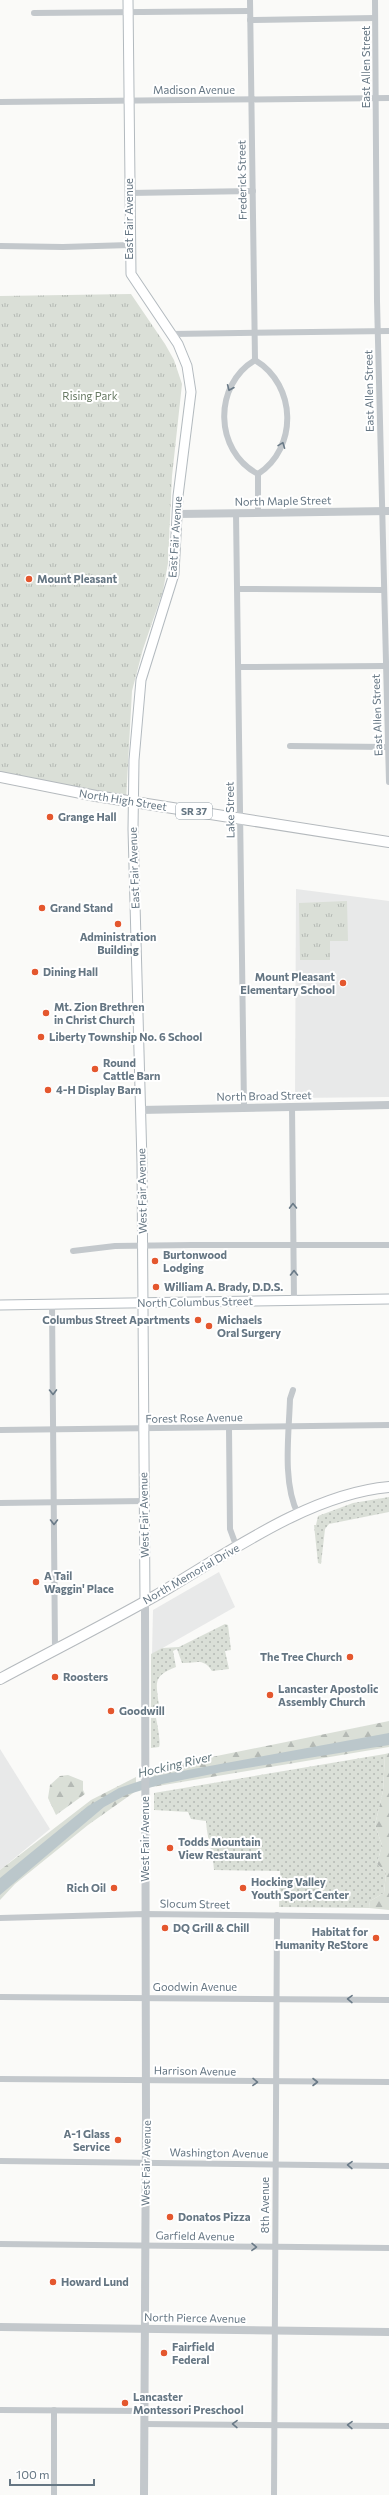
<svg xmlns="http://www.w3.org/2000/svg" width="389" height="2495" viewBox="0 0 389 2495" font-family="Commissioner,sans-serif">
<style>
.built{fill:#e8e9e9}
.grass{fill:url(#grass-dots)}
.forest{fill:url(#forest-firs)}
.park{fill:url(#park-tufts)}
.water{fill:#bbc7cb}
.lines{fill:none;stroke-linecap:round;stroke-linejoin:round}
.secondary-casing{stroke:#b3babf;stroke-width:11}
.primary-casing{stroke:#b5babe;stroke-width:12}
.trunk-casing{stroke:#b4b9bd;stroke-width:12}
.minor{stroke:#c3c8cc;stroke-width:6}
.tertiary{stroke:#c3c8cc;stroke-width:8}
.secondary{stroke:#fff;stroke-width:9}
.primary{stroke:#fff;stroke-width:10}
.trunk{stroke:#fff;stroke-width:10}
.oneway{stroke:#6a7a87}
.poi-dot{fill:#e4572e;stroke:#fff;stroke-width:1.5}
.labels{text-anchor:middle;stroke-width:4;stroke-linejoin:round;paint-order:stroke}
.shield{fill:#fff;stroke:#939fa8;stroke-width:1}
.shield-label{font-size:10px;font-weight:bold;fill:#657683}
.street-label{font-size:11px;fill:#657683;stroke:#fff}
.park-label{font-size:11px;fill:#687a64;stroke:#fff}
.poi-label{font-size:11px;font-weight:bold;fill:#657683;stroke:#fff;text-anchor:start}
.water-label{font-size:12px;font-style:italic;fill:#60757c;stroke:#fff}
</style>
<defs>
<pattern id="grass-dots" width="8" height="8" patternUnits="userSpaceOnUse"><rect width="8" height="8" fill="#dadfd7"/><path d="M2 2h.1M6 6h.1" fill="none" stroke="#b4b9b4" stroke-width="1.8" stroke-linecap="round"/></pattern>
<pattern id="forest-firs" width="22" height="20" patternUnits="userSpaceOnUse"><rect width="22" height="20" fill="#dadfd7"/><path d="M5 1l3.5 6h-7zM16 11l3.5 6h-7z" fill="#b4b9b4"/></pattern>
<pattern id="park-tufts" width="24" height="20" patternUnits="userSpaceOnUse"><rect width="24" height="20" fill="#dadfd7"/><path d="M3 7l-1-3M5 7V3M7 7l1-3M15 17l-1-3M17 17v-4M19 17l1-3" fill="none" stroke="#b4b9b4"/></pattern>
</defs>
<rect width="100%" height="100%" fill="#fafaf8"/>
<g class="built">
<polygon points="296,889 389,901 389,1097 295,1098"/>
<polygon points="219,1572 235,1607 152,1654 153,1610"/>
<polygon points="0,1749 50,1829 0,1870"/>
</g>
<g class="grass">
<polygon points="389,1497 389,1512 329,1524 325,1529 321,1564 318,1563 314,1525 316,1525 318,1516 353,1503"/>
<path d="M225,1624L228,1625L231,1650L225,1651L229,1669L212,1671C203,1657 195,1664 182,1663L177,1649L173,1651L176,1667C151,1677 157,1683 159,1706L156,1709L151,1708V1654L162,1648L179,1647Z"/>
<path d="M151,1718H156C157,1723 161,1743 159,1747L151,1748Z"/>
<path d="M385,1754L383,1791L375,1825L382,1845L377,1864L386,1872L384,1893L370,1901L369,1908L279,1907L280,1871L214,1870C213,1852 207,1839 206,1821L191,1819L188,1812L154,1810V1793Z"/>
</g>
<g class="forest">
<polygon points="389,1721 389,1747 152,1787 152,1772 177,1764"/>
<polygon points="389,1753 389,1910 369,1908 370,1901 384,1893 386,1872 377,1864 382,1845 375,1825 383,1791 385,1754"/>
<polygon points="68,1775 83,1781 83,1790 85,1794 56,1815 48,1798 50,1785 60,1776"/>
<polygon points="136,1777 136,1791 88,1825 15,1884 0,1900 0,1870 91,1800"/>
</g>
<g class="park">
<polygon points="131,294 165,344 174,360 182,384 172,476 168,563 163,591 143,649 132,691 126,801 0,777 0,296"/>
<polygon points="347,901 348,941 330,941 330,960 300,960 299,903"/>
</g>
<polygon class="water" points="389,1733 389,1745 222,1772 162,1784 126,1795 104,1807 0,1895 0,1878 88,1806 119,1788 155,1776"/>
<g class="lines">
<defs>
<g id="secondary">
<polyline points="128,0 131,274 178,344 187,366 191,392 178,496 174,574 141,680 134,760 133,829 142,1163 145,1602"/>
<polyline points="0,1305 389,1299"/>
</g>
<path id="primary" d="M0,1679C52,1651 104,1625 155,1596C224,1556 308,1494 389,1487"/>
<polyline id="trunk" points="0,777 96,796 389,842"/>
</defs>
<use href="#secondary" class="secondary-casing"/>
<use href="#primary" class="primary-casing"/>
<use href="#trunk" class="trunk-casing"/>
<g class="minor">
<polyline points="250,0 255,360"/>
<polyline points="375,0 377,301 389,782"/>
<polyline points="34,13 249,11"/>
<polyline points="250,20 375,18"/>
<polyline points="0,102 389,98"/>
<polyline points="129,193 253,191"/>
<polyline points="0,246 63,247 130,245"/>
<polyline points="172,334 389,331"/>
<path d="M255,360C213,385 214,451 258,474"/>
<path d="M255,360C297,385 298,448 258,474"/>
<polyline points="258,474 258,513"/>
<polyline points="236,513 244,1107"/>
<polyline points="238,589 384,590"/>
<polyline points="239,667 385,666"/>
<polyline points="290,746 387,747"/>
<polyline points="292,1106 294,1300"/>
<polyline points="73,1251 115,1246 192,1245 389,1245"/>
<polyline points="52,1304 55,1649"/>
<path d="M293,1390L290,1399C289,1433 282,1483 298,1514"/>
<polyline points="229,1428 230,1529 237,1548"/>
<polyline points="0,1430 389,1425"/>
<polyline points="0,1503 144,1501"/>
<polyline points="0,1918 145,1914 389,1917"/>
<polyline points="0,1997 389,2000"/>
<polyline points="0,2079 389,2082"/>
<polyline points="0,2161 389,2166"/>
<polyline points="0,2244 389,2248"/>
<polyline points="0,2410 144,2411"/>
<polyline points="144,2424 389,2426"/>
<polyline points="54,2495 54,2410"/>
<polyline points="274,2495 277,1915"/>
</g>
<g class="tertiary">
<polyline points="177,514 389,511"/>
<polyline points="140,1110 389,1105"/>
<polyline points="0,2327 389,2332"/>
<polyline points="144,2495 146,2121 145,1602"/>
</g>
<use href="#secondary" class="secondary"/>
<use href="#primary" class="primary"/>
<use href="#trunk" class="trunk"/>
</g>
<defs><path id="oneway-chevron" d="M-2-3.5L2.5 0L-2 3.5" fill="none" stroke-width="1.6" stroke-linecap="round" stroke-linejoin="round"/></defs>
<g class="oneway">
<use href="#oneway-chevron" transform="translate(230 388) rotate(113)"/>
<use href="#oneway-chevron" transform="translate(282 445) rotate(-69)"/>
<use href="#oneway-chevron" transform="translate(293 1206) rotate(-91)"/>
<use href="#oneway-chevron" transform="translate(294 1273) rotate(-90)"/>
<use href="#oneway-chevron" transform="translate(53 1392) rotate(89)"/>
<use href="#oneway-chevron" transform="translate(54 1522) rotate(90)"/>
<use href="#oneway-chevron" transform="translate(350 1999) rotate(-179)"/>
<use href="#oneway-chevron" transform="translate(255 2082) rotate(1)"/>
<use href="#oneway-chevron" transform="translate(315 2082)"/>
<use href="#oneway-chevron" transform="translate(350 2165) rotate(-179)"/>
<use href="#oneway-chevron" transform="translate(254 2247) rotate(1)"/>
<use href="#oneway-chevron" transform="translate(235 2424) rotate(-179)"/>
<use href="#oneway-chevron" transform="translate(350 2425) rotate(-179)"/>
</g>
<g class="poi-dot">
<circle cx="29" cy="579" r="4"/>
<circle cx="50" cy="817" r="4"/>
<circle cx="42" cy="908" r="4"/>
<circle cx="118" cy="924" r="4"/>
<circle cx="35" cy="972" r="4"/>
<circle cx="343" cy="983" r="4"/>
<circle cx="46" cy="1013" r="4"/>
<circle cx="41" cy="1037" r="4"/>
<circle cx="95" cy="1069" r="4"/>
<circle cx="48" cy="1090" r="4"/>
<circle cx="155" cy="1261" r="4"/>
<circle cx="156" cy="1287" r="4"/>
<circle cx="198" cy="1320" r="4"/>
<circle cx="209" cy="1326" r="4"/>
<circle cx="36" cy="1582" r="4"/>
<circle cx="350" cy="1657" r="4"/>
<circle cx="55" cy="1677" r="4"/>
<circle cx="270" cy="1695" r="4"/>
<circle cx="111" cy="1711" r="4"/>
<circle cx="170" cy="1848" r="4"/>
<circle cx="114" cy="1888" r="4"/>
<circle cx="243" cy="1888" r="4"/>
<circle cx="165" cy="1928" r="4"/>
<circle cx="376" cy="1938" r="4"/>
<circle cx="118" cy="2140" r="4"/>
<circle cx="170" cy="2217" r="4"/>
<circle cx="53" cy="2282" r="4"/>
<circle cx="164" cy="2353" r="4"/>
<circle cx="125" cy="2403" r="4"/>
</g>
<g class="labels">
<rect class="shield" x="176" y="803" width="36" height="16" rx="3"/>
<g class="shield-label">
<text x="194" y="815">SR 37</text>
</g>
<g class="street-label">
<text transform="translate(366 67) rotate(-90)" y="4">East Allen Street</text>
<text x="194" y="94">Madison Avenue</text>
<text transform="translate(242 180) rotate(-91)" y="4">Frederick Street</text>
<text transform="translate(129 219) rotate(-90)" y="4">East Fair Avenue</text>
<text transform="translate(369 391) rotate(-91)" y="4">East Allen Street</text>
<text transform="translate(283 501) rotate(-1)" y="4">North Maple Street</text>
<text transform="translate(175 537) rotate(-86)" y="4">East Fair Avenue</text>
<text transform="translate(377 715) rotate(-92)" y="4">East Allen Street</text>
<text transform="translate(123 800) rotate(9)" y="4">North High Street</text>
<text transform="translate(230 810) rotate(-91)" y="4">Lake Street</text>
<text transform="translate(134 868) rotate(-92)" y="4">East Fair Avenue</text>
<text transform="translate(264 1096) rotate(-1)" y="4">North Broad Street</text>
<text transform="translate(142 1191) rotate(-91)" y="4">West Fair Avenue</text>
<text transform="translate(195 1302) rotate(-1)" y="4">North Columbus Street</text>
<text transform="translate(194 1418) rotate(-1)" y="4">Forest Rose Avenue</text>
<text transform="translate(144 1515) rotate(-91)" y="4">West Fair Avenue</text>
<text transform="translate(191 1574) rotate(-30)" y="4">North Memorial Drive</text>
<text transform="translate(145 1839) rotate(-90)" y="4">West Fair Avenue</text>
<text transform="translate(195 1904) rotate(1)" y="4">Slocum Street</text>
<text x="195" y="1991">Goodwin Avenue</text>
<text transform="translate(195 2071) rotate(1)" y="4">Harrison Avenue</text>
<text transform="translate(219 2153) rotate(1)" y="4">Washington Avenue</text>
<text transform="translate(146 2163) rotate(-89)" y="4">West Fair Avenue</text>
<text transform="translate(265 2205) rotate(-90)" y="4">8th Avenue</text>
<text transform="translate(195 2236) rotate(1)" y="4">Garfield Avenue</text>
<text transform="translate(195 2318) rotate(1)" y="4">North Pierce Avenue</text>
</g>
<g class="park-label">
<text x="90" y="400">Rising Park</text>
</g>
<g class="poi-label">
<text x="37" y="583">Mount Pleasant</text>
<text x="58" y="821">Grange Hall</text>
<text x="50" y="912">Grand Stand</text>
<text x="118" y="941" text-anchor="middle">Administration<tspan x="118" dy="13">Building</tspan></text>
<text x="43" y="976">Dining Hall</text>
<text x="335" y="981" text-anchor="end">Mount Pleasant<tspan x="335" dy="13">Elementary School</tspan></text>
<text x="54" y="1011">Mt. Zion Brethren<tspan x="54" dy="13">in Christ Church</tspan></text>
<text x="49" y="1041">Liberty Township No. 6 School</text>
<text x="103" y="1067">Round<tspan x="103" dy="13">Cattle Barn</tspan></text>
<text x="56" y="1094">4-H Display Barn</text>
<text x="163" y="1259">Burtonwood<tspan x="163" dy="13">Lodging</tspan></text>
<text x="164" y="1291">William A. Brady, D.D.S.</text>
<text x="190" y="1324" text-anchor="end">Columbus Street Apartments</text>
<text x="217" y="1324">Michaels<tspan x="217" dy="13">Oral Surgery</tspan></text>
<text x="44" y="1580">A Tail<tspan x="44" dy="13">Waggin' Place</tspan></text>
<text x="342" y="1661" text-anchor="end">The Tree Church</text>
<text x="63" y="1681">Roosters</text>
<text x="278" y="1693">Lancaster Apostolic<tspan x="278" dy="13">Assembly Church</tspan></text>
<text x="119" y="1715">Goodwill</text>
<text x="178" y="1846">Todds Mountain<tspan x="178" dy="13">View Restaurant</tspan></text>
<text x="251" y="1886">Hocking Valley<tspan x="251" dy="13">Youth Sport Center</tspan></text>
<text x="106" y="1892" text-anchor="end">Rich Oil</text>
<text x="173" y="1932">DQ Grill &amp; Chill</text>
<text x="368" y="1936" text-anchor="end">Habitat for<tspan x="368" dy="13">Humanity ReStore</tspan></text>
<text x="110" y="2138" text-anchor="end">A-1 Glass<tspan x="110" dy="13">Service</tspan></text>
<text x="178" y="2221">Donatos Pizza</text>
<text x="61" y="2286">Howard Lund</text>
<text x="172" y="2351">Fairfield<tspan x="172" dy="13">Federal</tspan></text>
<text x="133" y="2401">Lancaster<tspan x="133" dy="13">Montessori Preschool</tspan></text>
</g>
<g class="water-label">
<text transform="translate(175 1765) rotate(-13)" y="4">Hocking River</text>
</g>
</g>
<path d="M10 2479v6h84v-6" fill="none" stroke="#657683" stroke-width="2"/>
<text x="16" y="2479" font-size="12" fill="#657683" stroke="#ffffff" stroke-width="3" paint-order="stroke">100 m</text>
</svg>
